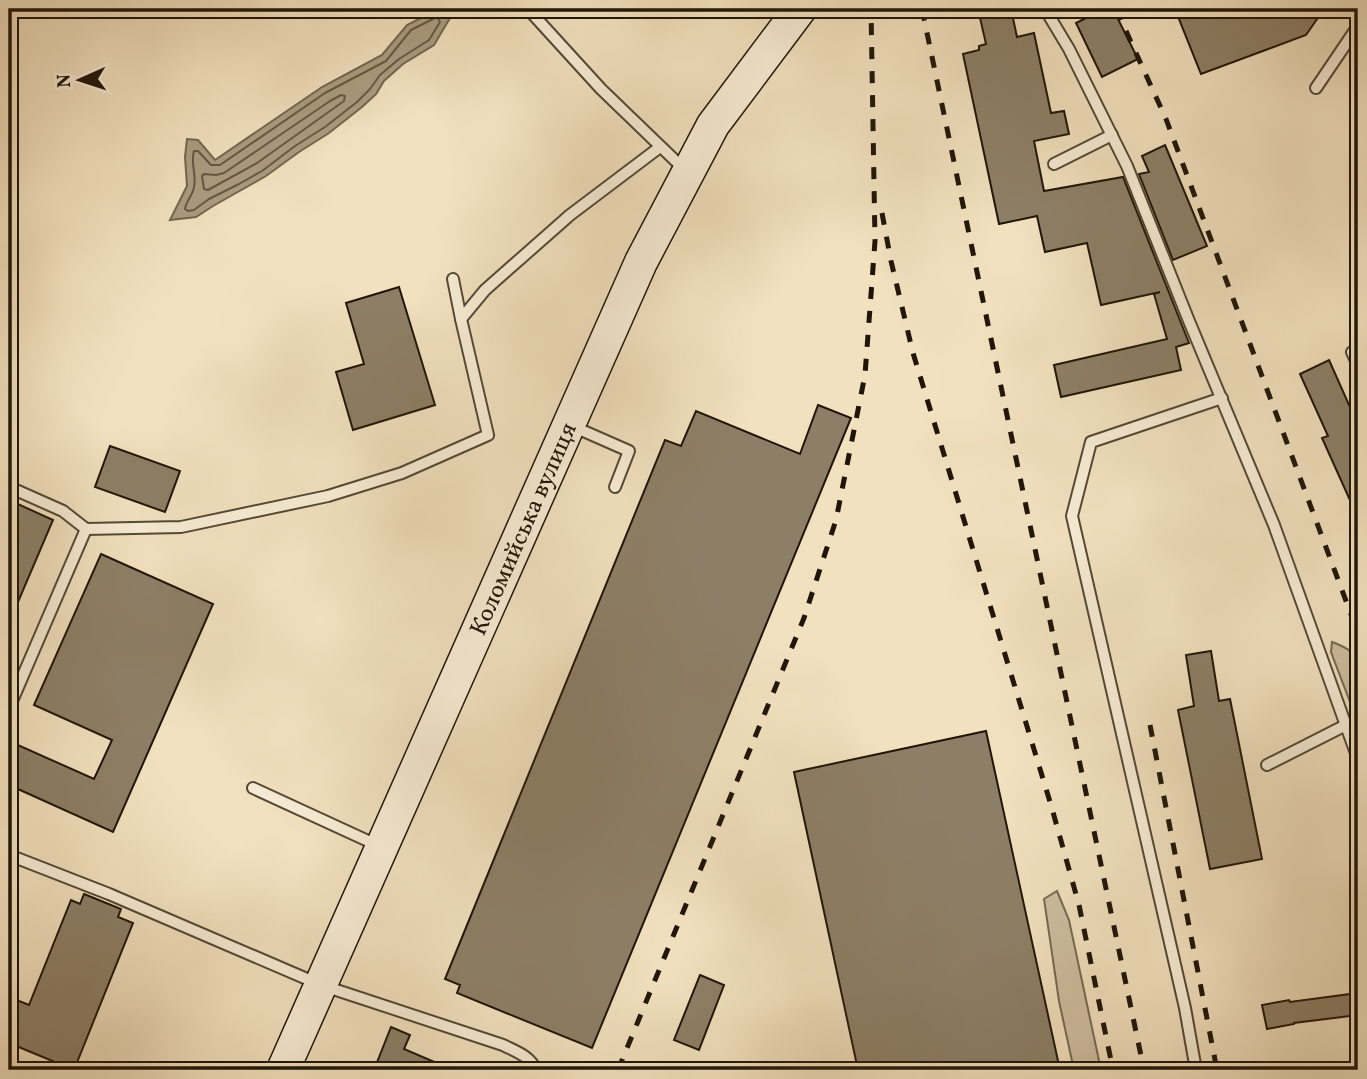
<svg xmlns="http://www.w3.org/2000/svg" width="1367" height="1079" viewBox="0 0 1367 1079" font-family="Vollkorn,serif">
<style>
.green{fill:#cebea0;stroke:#776a54;stroke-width:2}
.water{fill:#ab9c81;stroke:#736651;stroke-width:2}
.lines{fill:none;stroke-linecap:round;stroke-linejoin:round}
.shore{stroke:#665844;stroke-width:2}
.building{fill:#8d7f67;stroke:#201508;stroke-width:2}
.lane-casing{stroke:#544836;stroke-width:14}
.secondary-casing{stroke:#201508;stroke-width:35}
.lane{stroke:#f7ecd5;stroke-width:10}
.secondary{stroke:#f7ecd5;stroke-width:32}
.rail{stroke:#201508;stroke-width:5;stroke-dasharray:12 12;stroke-linecap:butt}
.labels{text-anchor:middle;stroke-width:5;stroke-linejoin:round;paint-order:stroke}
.street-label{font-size:24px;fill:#201508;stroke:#f7ecd5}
</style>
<rect width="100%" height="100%" fill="#f2e1bf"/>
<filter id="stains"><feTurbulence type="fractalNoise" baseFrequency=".00286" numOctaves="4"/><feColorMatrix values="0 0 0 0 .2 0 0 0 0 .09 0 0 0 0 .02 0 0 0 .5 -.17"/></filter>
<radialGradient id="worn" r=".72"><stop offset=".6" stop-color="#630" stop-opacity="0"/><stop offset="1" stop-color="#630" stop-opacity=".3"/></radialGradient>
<g class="green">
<path d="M1332,642C1343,646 1354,651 1358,662V723L1331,652Z"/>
<polygon points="1057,891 1069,920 1101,1070 1074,1070 1059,1001 1044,899"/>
</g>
<polygon class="water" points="434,9 462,9 450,18 434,45 403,64 384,81 376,94 362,107 329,133 299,152 266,176 213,206 196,217 170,220 187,186 185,157 187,139 198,140 215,160 322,87 382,55 407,25 427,15"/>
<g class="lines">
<g class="shore">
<path d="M437,17L440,22L429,40L399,59L380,75L370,89L357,102L325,127L295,146L262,171L239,184L209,199L194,210L188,211L185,209C186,201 193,195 194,187C197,175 190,163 194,151H198L211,165H220L325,93L386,61L411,30Z"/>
<polygon points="341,95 345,96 344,101 257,163 208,190 204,189 202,176 204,174 216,175 224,173 330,101"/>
</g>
</g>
<g class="building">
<polygon points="978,9 1011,9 1017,37 1034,33 1051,113 1064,111 1069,134 1034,141 1044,191 1123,177 1189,343 1176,347 1181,370 1061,397 1054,365 1167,339 1154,294 1160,292 1101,305 1087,243 1045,252 1037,216 999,224 963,54 979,50 979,46 986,44"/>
<polygon points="1104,9 1113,9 1138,59 1102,77 1076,23"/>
<polygon points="1175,9 1324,9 1306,35 1201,74"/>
<polygon points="1165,145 1207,246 1173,260 1139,174 1149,172 1142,156"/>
<polygon points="399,287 435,405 353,430 336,372 364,364 346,303"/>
<polygon points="1329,360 1358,425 1358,518 1322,438 1328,436 1300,374"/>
<polygon points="818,405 851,418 592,1048 457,993 460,985 445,979 665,440 681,446 696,411 800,454"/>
<polygon points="110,446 180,471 165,512 95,487"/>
<polygon points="9,500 53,520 9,623"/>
<polygon points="101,554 213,604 113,832 9,785 9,741 94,779 112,740 34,705"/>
<polygon points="1211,651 1219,701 1230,699 1262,859 1210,869 1178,710 1194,706 1186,655"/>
<polygon points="986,731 1060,1070 858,1070 794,772"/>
<polygon points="84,894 121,909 118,917 133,923 74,1070 9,1043 9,997 29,1005 71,900 80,904"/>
<polygon points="700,975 724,985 699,1050 674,1040"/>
<polygon points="1358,993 1358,1015 1294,1023 1294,1024 1267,1029 1262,1005 1289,1000 1290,1002"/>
<polygon points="391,1027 410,1035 404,1049 453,1070 374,1070"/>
</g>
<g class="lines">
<defs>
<g id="lane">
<polyline points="528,9 601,89 685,170"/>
<polyline points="1045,9 1069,49 1127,166 1189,321 1274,525 1358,759"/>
<polyline points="1316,88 1358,26"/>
<polyline points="1054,164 1112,135"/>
<polyline points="453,279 461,319"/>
<polyline points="1352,352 1358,365"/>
<polyline points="572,426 629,451 615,487"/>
<polyline points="9,487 63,511 86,529 9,708"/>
<polyline points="86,529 181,527 328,496 402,473 488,435 461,319 485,290 570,215 660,147"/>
<polyline points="1267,765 1346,725"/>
<polyline points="253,788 379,846"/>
<path d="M9,855L109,894L321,985L503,1045C517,1052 530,1056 536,1070"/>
<polyline points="1196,1070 1185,1008 1072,516 1091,442 1222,398"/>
</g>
<g id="secondary">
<path id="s1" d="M283,1070L641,262L713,125L800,9"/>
</g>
</defs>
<use href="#lane" class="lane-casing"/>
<use href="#secondary" class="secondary-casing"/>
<use href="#lane" class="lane"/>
<use href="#secondary" class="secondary"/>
<g class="rail">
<polyline points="922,9 1144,1070"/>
<polyline points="1116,9 1166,119 1358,633"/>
<polyline points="882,213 891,261 913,353 1051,805 1079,905 1113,1070"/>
<polyline points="1150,725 1217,1070"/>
<polyline points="618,1070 804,618 836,520 865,375 875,241 871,9"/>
</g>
</g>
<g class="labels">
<g class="street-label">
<text dy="8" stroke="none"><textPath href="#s1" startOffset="592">Коломийська вулиця</textPath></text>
</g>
</g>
<rect width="1367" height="1079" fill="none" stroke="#f2e1bf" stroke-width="35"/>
<rect x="10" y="10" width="1346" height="1058" fill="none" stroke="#201508" stroke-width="3.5"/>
<rect x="18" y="18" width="1332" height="1044" fill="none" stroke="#201508" stroke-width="2"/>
<g transform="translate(80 80) rotate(267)" stroke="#f7ecd5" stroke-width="5" paint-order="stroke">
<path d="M0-5L12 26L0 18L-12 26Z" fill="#201508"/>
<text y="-10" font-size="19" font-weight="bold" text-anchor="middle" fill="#201508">N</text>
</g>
<rect width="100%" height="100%" filter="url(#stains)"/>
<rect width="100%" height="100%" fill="url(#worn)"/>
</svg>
